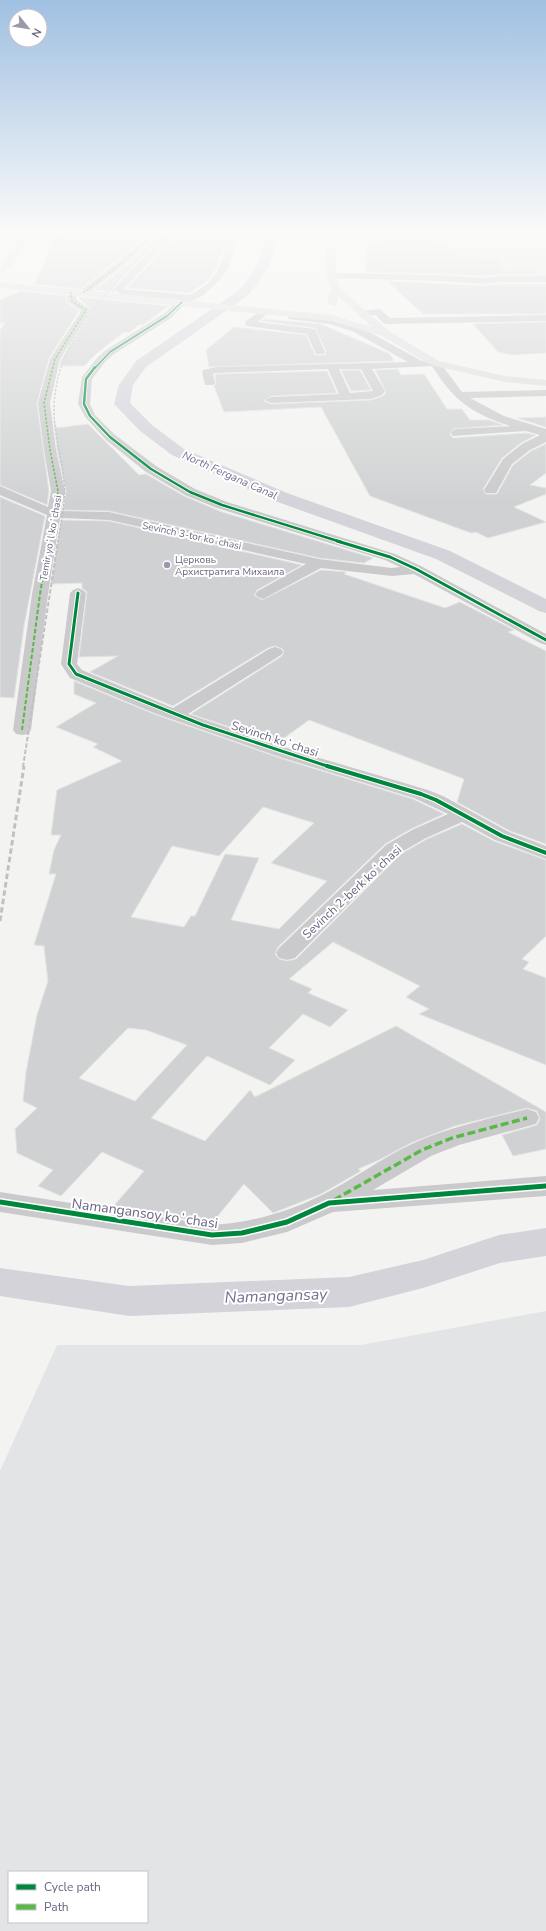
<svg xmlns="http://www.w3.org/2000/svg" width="546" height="1931" viewBox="0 0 546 1931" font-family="'Nunito Sans',sans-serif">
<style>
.built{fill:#e2e4e5;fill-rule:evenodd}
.green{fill:#e0e6e2}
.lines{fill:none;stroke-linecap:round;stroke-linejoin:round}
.canal{fill:#d4d3da;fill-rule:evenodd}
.building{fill:#d0d1d2;stroke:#e2e3e2;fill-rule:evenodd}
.minor{fill:#cacacc;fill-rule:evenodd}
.major{fill:#dfdedf;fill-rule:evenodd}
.rail-far2{stroke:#c2c1c2;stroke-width:1.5;stroke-dasharray:2.5 1.5;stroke-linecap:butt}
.rail-far1{stroke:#c2c1c2;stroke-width:2;stroke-dasharray:4.5 2;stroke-linecap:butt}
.rail{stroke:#c2c1c2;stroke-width:3;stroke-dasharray:5.5 3;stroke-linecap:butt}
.quiet-far2{stroke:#58b947;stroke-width:1.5;stroke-dasharray:2.5 1.5;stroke-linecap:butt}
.quiet-far1{stroke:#58b947;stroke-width:2;stroke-dasharray:4.5 2;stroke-linecap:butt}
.quiet{stroke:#58b947;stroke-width:3.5;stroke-dasharray:8 3.5;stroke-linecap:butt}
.cycleway-far4-casing{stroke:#fff;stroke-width:2.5}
.cycleway-far3-casing{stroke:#fff;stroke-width:4}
.cycleway-far2-casing{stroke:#fff;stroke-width:5}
.cycleway-far1-casing{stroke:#fff;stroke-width:6}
.cycleway-casing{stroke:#fff;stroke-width:8}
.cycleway-far4{stroke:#00873e;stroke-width:1.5}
.cycleway-far3{stroke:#00873e;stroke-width:2.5}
.cycleway-far2{stroke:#00873e;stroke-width:3}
.cycleway-far1{stroke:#00873e;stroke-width:4}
.cycleway{stroke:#00873e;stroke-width:5}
.poi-dot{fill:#9c97a9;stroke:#fff;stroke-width:1.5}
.labels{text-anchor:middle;stroke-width:4;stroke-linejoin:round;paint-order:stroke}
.far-street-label{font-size:10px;fill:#6d6582;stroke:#fff}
.far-poi-label{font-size:10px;fill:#6d6582;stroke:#fff;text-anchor:start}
.far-water-label{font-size:11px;font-style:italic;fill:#746f93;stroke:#fff}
.street-label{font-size:12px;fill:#6d6582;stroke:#fff}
.near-street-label{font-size:14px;fill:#6d6582;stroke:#fff}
.near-water-label{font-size:16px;font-style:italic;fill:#746f93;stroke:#fff}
</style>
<rect width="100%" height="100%" fill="#f3f4f2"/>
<path class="built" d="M546,1311V1931H0V1471L57,1345H361ZM9,1872H147V1922H9Z"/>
<polygon class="green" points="389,234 546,234 546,279 504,278 499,259 429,262 452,250 439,238 406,237 404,235"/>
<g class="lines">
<g class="canal">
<path d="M265,234H276C276,259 263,279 246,297L146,367L133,385L130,403L152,425L184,449L287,493L450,551L546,599V613L539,611L436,559L275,501L172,455L140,431L117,407L114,404L119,385L136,361L238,291C254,274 263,258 265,234Z"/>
<polygon points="546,1228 546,1256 500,1263 423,1288 349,1307 129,1316 0,1296 0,1268 129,1286 349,1277 423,1260 499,1235"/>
</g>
</g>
<g class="building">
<polygon points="182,234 229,234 216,269 206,282 189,293 127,288 173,239 177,239"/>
<polygon points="55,237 150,240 161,238 112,288 115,292 95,290 132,261 148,245 148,243 142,240 81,289 35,284"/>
<polygon points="423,237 424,239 437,239 466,260 499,259 502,271 535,270 537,274 546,274 501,274 483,276 441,274 366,272 367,244 385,242 378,238"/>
<polygon points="387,281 483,286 501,284 546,284 546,314 423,314"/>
<polygon points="20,291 66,296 66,302 79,311 49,358 37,403 49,491 47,505 0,485 0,330 5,323 0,323 0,300"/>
<polygon points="78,297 169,306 143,325 140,324 129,333 124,332 96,354 84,366 60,366 61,360 92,311"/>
<polygon points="264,319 321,324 390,354 394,361 209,367 206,350 234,327 306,335 315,355 325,355 326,351 315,328 261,321"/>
<polygon points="546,322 546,353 512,355 498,352 473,324"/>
<polygon points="398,369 401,375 424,374 447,409 462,409 470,420 489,420 503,425 453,429 450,434 453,438 526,433 536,435 521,443 502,458 483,489 486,494 497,494 513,465 531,451 546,444 546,473 530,485 546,488 546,494 514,507 546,522 488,538 476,532 471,533 370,496 321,407 224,412 214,386 216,383 215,375 216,374 327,371 337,393 271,396 264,401 271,404 371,400 383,396 386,392 375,370"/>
<polygon points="341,370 360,370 371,390 351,391"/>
<polygon points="546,417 546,427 517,418"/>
<polygon points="54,420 57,428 88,424 139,475 146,474 184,496 222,512 373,558 364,563 319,558 109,511 63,510 66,491 57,450"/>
<polygon points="0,497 45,516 24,626 14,698 0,697"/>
<polygon points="61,520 109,521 302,565 257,590 254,595 262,600 321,570 346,572 344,574 445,608 460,602 514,630 508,632 546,651 546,844 510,831 457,802 464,779 309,720 277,743 191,714 282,656 284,651 281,648 275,646 268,648 173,706 90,672 118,656 79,657 87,592 82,588 82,583 51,584"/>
<path d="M74,681L154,714L283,759L413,799L444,814L411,829L385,844L278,947L275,954L279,959L287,961L296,959L401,854L427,839L462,824L494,841L546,860V936L522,959L529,962L523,969L546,978V1065L419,1014L429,1009L406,997L420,986L333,942L289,979L312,989L308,993L348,1010L330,1027L303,1014L269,1048L295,1060L270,1085L207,1056L151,1118L205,1141L250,1090L255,1097L396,1026L546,1112V1149L513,1156L502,1135L537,1125L540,1119L537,1111L527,1108L455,1126L413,1142L379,1160L358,1169L361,1171L321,1194L273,1213L244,1184L212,1223L112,1208L144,1171L102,1152L61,1196L38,1186L53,1170L17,1153L15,1129L37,1108L23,1101L26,1072L37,1015L48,981L44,946L34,945L56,874H49L54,850L61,835H51L57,790L122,761L93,747L98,744L56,727L96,703L74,694ZM263,807L314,823L271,863L327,881L279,929L231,920L259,858L225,854L195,916H191L184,927L131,917L172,846L219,856ZM128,1028L146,1030L187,1045L135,1101L79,1078Z"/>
</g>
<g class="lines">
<g class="minor">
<polygon points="78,234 153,234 154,235 150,238 82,237"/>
<path d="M167,234H175L124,289L189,295C220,281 221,262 230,234H238L229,267L220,280L202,296L185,304L171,318L114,354L105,362L92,379L90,404L95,415L114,434L156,466L195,489L227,502L395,554L421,566L546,634V645L540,643L414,574L392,576L321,568L263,599L258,597L255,594L258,591L306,564L109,520L60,518L48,594L31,730L28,734L22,735L16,734L13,730L32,594L47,515L0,495V486L48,507L51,491L44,450L38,403L50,359L81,311L67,301L68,290H74L77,300L91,310L60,359L50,403L56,450L65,491L61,511L109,512L319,559L392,568L400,567L385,560L217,508L185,495L146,472L106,440L86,418L78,404L82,377L97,358L106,350L163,314L179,300L122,295L113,289Z"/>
<polygon points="143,241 147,244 131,260 86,295 80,295 78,293 80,291"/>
<polygon points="331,273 441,275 483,278 501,276 546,276 546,282 501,282 483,284 441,281 328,278 328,274"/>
<polygon points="265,308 270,311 258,322 315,329 325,352 324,354 316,354 307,334 246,326 245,324 246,321"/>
<polygon points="378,309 381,310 390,318 546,315 546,321 387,324 383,323 376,315 362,317 357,314 362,311"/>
<path d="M293,314L330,318L360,327L422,361H439L462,392L546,390V396L470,398L504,416L546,429V442L530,450L512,464L496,493H486L484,490L503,459L522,444L540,435L526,431L453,436L451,433L453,430L457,429L510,426C471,413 454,401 432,366L372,369L385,391L382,395L371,399L271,403L265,400L271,397L339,394L328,369L216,373L213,374L215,383L213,385H205L202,372L203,370L216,367L408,362L352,331L329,324L289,319L288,317ZM339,369H361L373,391L350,393Z"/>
<polygon points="78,588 83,590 86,593 77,664 82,670 173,708 269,649 275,647 281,649 283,652 281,655 188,714 296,751 428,790 443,796 509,832 546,846 546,859 495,840 462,822 426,838 400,853 295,958 287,960 279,958 276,953 279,948 386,845 412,830 448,814 414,798 283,758 154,713 70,678 61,664 70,593 73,590"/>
<path d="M527,1109L536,1112L539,1118L536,1124L459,1145L431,1156L373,1190L546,1176V1196L333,1212L287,1232L242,1243L212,1245L0,1212V1192L212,1225C252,1222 286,1213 322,1195C353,1180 382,1157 414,1143C450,1127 489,1119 527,1109Z"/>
</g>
<g class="major">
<polygon points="0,234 5,234 3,240 0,241"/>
<path d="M18,234H26C25,245 12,271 0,274C0,260 15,250 18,234Z"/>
<polygon points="326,234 334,234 336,276 340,288 390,332 439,361 505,376 546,380 546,386 505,382 431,365 382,336 331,321 0,288 0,282 332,315 372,327 338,296 336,305 333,306 328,303 328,296 331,289 326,276"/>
</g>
<path class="rail-far2" d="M58,542C61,522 66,501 64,481C62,459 55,437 54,415C52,337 114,284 165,234"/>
<polyline class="rail-far1" points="23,767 58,541"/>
<polyline class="rail" points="0,921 24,766"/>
<g class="quiet-far2">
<polyline points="83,293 128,258 152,234"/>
<polyline points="49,542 58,491 50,450 44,403 55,359 86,310 72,301 71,292"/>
</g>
<polyline class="quiet-far1" points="22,730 40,594 49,541"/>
<polyline class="quiet" points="334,1200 422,1150 452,1138 527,1118"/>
<defs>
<polyline id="cycleway-far4" points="95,368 110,352 167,316 182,302"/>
<polyline id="cycleway-far3" points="95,367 86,379 84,404 90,416 110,437 151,469 190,492 222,505 341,542"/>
<g id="cycleway-far2">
<polyline points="337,541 390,557 416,569 546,640"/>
<polyline points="78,593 69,664 76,674 203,725 330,767"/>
</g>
<polyline id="cycleway-far1" points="327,766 421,794 436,800 502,836 546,853"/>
<polyline id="cycleway" points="0,1202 212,1235 242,1233 287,1222 329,1203 546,1186"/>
</defs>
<use href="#cycleway-far4" class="cycleway-far4-casing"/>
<use href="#cycleway-far3" class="cycleway-far3-casing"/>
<use href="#cycleway-far2" class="cycleway-far2-casing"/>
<use href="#cycleway-far1" class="cycleway-far1-casing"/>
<use href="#cycleway" class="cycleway-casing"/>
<use href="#cycleway-far4" class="cycleway-far4"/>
<use href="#cycleway-far3" class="cycleway-far3"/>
<use href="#cycleway-far2" class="cycleway-far2"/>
<use href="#cycleway-far1" class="cycleway-far1"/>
<use href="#cycleway" class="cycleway"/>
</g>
<linearGradient id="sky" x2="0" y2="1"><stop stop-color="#a0c0e2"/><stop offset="0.46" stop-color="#fafaf9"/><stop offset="1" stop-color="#fafaf9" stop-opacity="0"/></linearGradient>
<rect width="546" height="504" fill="url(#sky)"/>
<circle class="poi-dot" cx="167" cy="565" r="4"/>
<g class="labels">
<g class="far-street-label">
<text transform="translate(192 535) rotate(12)" y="4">Sevinch 3-tor koʻchasi</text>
<text transform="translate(50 538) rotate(-80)" y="4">Temir yoʻl koʻchasi</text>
</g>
<g class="far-poi-label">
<text x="175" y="563">Церковь<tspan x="175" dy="12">Архистратига Михаила</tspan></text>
</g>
<g class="far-water-label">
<text transform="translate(230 475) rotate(24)" y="4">North Fergana Canal</text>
</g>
<g class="street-label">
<text transform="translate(275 739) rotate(18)" y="4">Sevinch koʻchasi</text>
<text transform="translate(352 892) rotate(-43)" y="4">Sevinch 2-berk koʻchasi</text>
</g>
<g class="near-street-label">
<text transform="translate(145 1213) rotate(8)" y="5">Namangansoy koʻchasi</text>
</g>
<g class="near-water-label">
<text transform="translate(276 1295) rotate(-2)" y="6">Namangansay</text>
</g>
</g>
<rect x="8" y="1871" width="140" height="52" fill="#ffffff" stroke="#c5c1cd"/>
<rect x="16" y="1884" width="20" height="6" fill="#00873e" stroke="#c5c1cd"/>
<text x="44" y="1891" font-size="12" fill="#6d6582">Cycle path</text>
<rect x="16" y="1904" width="20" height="6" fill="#58b947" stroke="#c5c1cd"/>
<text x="44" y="1911" font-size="12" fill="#6d6582">Path</text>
<g transform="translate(28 28) rotate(120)"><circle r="19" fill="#ffffff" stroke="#c5c1cd"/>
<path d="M0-3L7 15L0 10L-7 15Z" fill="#9c97a9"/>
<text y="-6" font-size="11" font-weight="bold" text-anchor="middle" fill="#6d6582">N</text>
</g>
</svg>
